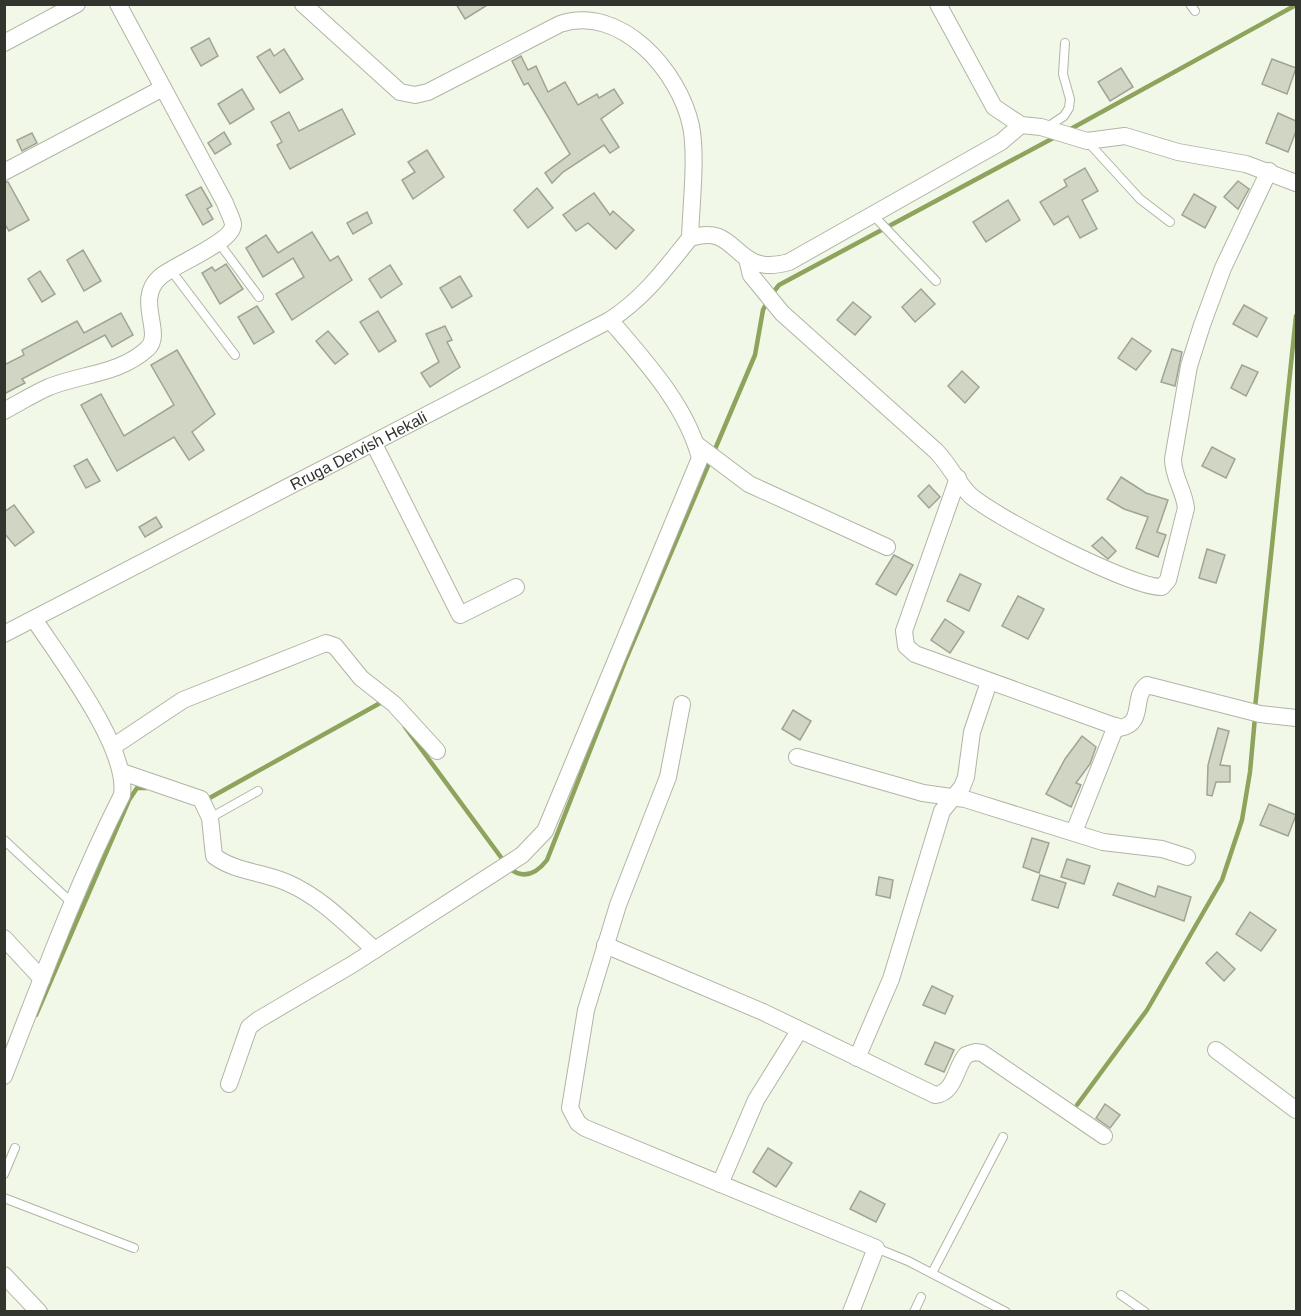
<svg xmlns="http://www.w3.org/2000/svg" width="1301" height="1316" viewBox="0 0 1301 1316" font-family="Helvetica,sans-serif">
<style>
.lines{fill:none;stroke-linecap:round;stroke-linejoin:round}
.stream{stroke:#8ea35c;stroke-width:4.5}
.building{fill:#d0d5c4;stroke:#9fa494;stroke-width:1.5}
.service-casing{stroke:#b0b5a5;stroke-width:10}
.minor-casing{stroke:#b0b5a5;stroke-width:18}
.service{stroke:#fff;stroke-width:8}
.minor{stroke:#fff;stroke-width:16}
.labels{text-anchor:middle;stroke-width:6;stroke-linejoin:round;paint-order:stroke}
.street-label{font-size:16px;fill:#32342e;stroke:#fff}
</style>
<rect width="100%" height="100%" fill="#f2f8e7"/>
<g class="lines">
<g class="stream">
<polyline points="1067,131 1296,5"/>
<polyline points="771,295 779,285 1057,136"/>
<polyline points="1255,708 1296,316"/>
<polyline points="405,727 503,860"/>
<polyline points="206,800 382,702"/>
<path d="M510,869C525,880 537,873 547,860L626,659L755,355L763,310L767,302"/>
<polyline points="36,1015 129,800 137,788 147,788"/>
<polyline points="1077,1105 1147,1010 1222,880 1242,820 1250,772 1255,717"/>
</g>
</g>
<g class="building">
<polygon points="456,4 489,4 465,19"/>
<polygon points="209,38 218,56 201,66 191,48"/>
<polygon points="270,49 274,56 284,49 303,79 280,93 257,57"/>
<polygon points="521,56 528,70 536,66 548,92 565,82 578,105 597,94 599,98 614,89 623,103 601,119 619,147 610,153 604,145 563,172 552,183 545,173 570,154 528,83 524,85 512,61"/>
<polygon points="1272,59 1296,68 1287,94 1262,84"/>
<polygon points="1121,68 1133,87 1110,101 1098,82"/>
<polygon points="242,89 254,109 230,124 218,104"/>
<polygon points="342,109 355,134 290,169 277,145 282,142 271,122 289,112 299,131"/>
<polygon points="1278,113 1296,121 1296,131 1288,152 1266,143"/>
<polygon points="224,132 231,144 215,154 208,143"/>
<polygon points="32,133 37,143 22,151 17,140"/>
<polygon points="427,150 444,177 413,199 402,180 415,172 408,162"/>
<polygon points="1085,168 1098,191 1082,200 1097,229 1080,238 1068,216 1054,225 1040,202 1067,186 1064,180"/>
<polygon points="1238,181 1249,189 1238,209 1224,197"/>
<polygon points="4,182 8,182 29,220 9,231 4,223"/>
<polygon points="201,187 212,206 207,209 213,219 203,225 186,195"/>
<polygon points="537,188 553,208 528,228 514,210"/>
<polygon points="594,193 610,215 613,211 634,230 616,249 588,223 576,231 563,215"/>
<polygon points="1194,194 1216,207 1205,228 1182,215"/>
<polygon points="1008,200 1020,220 986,242 973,222"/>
<polygon points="367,212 372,223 353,234 347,223"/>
<polygon points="312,232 330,261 338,256 352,280 292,320 276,294 304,277 293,258 263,277 246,248 266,235 278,253"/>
<polygon points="83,250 101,281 84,291 67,260"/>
<polygon points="226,264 243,289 220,304 202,273 212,267 215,271"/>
<polygon points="390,265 402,284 381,298 369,279"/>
<polygon points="40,271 55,294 42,302 28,279"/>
<polygon points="460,276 472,296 452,308 440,288"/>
<polygon points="921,289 935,304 915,322 902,307"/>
<polygon points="853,302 871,317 855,335 837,320"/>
<polygon points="1244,305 1267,318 1257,337 1233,324"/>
<polygon points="257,306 274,332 254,344 238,317"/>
<polygon points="378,311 396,341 379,352 360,322"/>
<polygon points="121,313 133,335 112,347 105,335 22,379 25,383 4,394 4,365 24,355 22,350 77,321 84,333"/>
<polygon points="445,326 452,340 447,342 460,367 430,387 421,373 439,362 426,334"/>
<polygon points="328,331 348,354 335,364 316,341"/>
<polygon points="1132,338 1151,351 1136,370 1118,358"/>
<polygon points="1172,349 1182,352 1175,386 1161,382"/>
<polygon points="177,350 215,414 192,432 204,450 189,460 174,437 117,471 81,405 101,394 124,436 174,405 151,365"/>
<polygon points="1242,365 1258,372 1246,396 1231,388"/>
<polygon points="962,371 979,387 965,403 948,386"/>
<polygon points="1212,447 1235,459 1226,478 1202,466"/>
<polygon points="87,459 100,481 86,488 74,466"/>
<polygon points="1121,477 1146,493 1168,500 1157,532 1166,535 1158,557 1136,548 1148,517 1124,509 1107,499"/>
<polygon points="929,485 940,497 929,508 918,496"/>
<polygon points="14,505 34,532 15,546 4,533 4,512"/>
<polygon points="156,517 162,527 145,537 139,527"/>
<polygon points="1102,537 1116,551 1108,559 1092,546"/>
<polygon points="1207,549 1225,555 1216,583 1199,578"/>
<polygon points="894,555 913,565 896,595 876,584"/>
<polygon points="960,574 981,584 969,611 947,601"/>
<polygon points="1018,596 1044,609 1028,639 1002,626"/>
<polygon points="945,619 964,632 950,653 931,640"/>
<polygon points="793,710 811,721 800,740 782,729"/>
<polygon points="1218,728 1229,731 1220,765 1230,766 1230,782 1216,782 1212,796 1207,795 1208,765"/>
<polygon points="1082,736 1096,747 1090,764 1076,783 1081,785 1071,807 1046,794 1065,759"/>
<polygon points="1269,804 1296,815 1288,836 1260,825"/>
<polygon points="1032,838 1049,843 1039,873 1023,867"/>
<polygon points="1067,859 1090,866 1084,884 1061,877"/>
<polygon points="1040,875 1066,883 1058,908 1032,900"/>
<polygon points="879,877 893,880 890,898 876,895"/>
<polygon points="1118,883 1155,897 1158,886 1191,897 1184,921 1113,895"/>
<polygon points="1250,912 1276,930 1261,951 1236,934"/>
<polygon points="1217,952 1235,969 1224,981 1206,963"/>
<polygon points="932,986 953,996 945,1014 923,1005"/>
<polygon points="935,1042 954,1050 944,1072 925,1064"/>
<polygon points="1105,1104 1120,1115 1110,1128 1096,1118"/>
<polygon points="768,1148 792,1163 776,1187 753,1172"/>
<polygon points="860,1191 885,1204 876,1222 850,1209"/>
</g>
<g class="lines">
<defs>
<g id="service">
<polyline points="1190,4 1195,11"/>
<polyline points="1046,128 1064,116 1069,108 1070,99 1063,74 1065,43"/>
<polyline points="1087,141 1140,199 1170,222"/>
<polyline points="874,216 936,281"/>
<polyline points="219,243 259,297"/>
<polyline points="170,269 235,355"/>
<polyline points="210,818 258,791"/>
<polyline points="4,840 72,903"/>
<polyline points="4,1174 15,1148"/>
<polyline points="4,1198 134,1248"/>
<polyline points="876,1248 908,1261 1006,1312"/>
<polyline points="932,1273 1003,1137"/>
<polyline points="1121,1295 1145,1312"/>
<polyline points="914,1312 921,1297"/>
</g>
<g id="minor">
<path d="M303,4L400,92L415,95L428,92L560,24C621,4 679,71 691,126C697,157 691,205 690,238"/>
<polyline points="938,4 994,107 1021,125 1041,127 1087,141 1125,136 1178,152 1246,164 1296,183"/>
<polyline points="4,43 77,4"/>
<polyline points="4,172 163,88"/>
<path d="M690,238C740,221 732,279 789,262L1001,142L1021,125"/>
<path d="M747,259L751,275L782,313L936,451C949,464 957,482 970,495C994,517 1132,588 1162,587L1168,580L1186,508C1184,490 1173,477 1173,459L1189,366L1202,325L1223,268L1269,171"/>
<path d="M4,411C19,403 33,394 49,387C81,374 120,374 147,349C165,334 134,300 160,277C173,265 234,242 233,224C232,218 227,209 225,203L118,4"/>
<polyline points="374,444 460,615 516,587"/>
<polyline points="697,445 749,484 887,547"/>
<path d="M958,478L904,631L906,646L915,654L1120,728C1146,723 1131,697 1147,685L1260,714L1296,718"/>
<path id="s1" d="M4,634L610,320C644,298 665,269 690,238"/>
<polyline points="682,704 668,777 618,905 586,1010 570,1108 578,1123 585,1128 876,1248 851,1312"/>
<polyline points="114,746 183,700 326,643 335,646 361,678 394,704 437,751"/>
<polyline points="797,757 923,793 965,799 1103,842 1162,849 1187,857"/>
<path d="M122,772L201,799L210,818L214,856C235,872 264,872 288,883C322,898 347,925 375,950"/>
<polyline points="1074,832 1116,726"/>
<polyline points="4,938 42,979"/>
<path d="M605,945L763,1012L935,1095C955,1093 955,1068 966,1055L975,1052L982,1053L1104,1136"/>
<polyline points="1216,1050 1296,1110"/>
<polyline points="857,1058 891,979 942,811 962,787 966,777 972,732 989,682"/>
<path d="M4,1076C41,981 76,886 122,795C129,748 60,659 34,619"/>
<path d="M229,1084L249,1027L258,1020L353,964L522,855L545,831L700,458C686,405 645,361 610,320"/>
<polyline points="720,1184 756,1100 799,1031"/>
<polyline points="4,1275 39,1312"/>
</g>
</defs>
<use href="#service" class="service-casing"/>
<use href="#minor" class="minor-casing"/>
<use href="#service" class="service"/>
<use href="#minor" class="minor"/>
</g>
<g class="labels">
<g class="street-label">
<text dy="6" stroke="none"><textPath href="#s1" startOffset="399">Rruga Dervish Hekali</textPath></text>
</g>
</g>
<rect width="1301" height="1316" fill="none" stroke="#32342e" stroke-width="12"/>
</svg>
